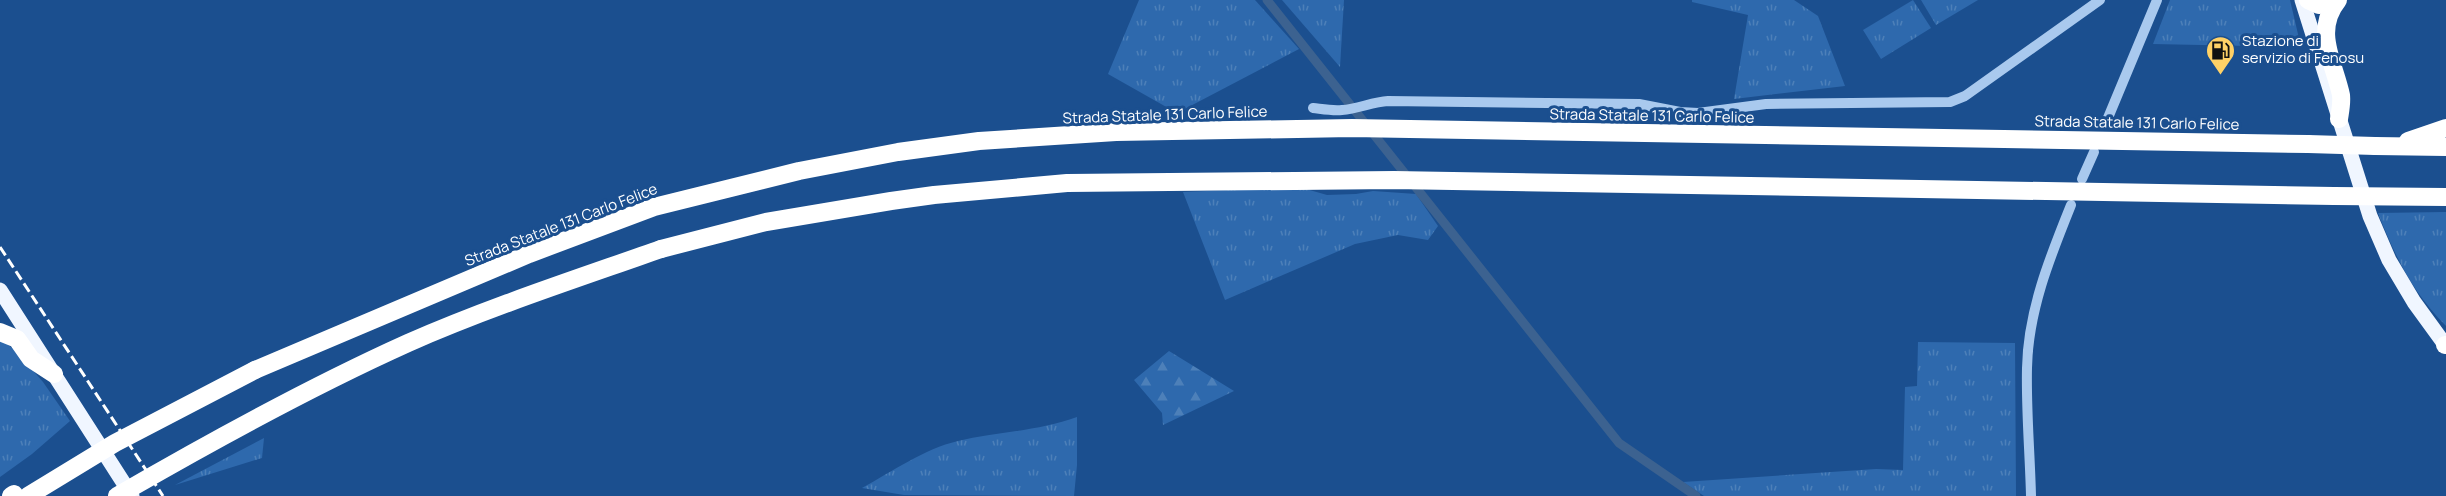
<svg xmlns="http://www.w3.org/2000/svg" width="2446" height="496" viewBox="0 0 2446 496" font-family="Manrope,sans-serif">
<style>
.grass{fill:url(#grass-tufts)}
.forest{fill:url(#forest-firs)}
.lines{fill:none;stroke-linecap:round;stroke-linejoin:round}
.canal{stroke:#3c6290;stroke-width:9}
.minor{stroke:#a9c9ee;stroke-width:10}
.major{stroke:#f0f6ff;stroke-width:15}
.highway{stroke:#fff;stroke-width:18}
.rail{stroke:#fff;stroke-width:3;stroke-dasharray:10 4.5;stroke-linecap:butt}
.highway-bridge{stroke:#fff;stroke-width:18}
.labels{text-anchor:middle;stroke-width:6;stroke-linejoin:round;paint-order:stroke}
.poi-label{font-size:15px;fill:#fff;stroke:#1b4f8f;text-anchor:start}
.street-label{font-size:15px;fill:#fff;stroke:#1b4f8f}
</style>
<defs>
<pattern id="grass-tufts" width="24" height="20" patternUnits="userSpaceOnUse" patternTransform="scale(1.5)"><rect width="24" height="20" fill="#2e69ad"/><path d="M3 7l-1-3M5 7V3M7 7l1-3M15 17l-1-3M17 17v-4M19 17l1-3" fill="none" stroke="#4d80b9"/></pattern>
<pattern id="forest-firs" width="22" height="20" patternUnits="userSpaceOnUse" patternTransform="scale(1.5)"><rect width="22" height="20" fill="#2e69ad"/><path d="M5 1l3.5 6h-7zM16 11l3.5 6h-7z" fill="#4d80b9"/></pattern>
</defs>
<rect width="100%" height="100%" fill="#1b4f8f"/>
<g class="grass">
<polygon points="1139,0 1255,0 1299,49 1177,113 1108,74"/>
<polygon points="1282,0 1344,0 1340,67"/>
<polygon points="1692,0 1794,0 1818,16 1845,86 1734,99 1748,15 1692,2"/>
<polygon points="1913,0 1931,28 1881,59 1863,30"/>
<polygon points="1921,0 1978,0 1936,25"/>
<polygon points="2170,0 2290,0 2301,47 2153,44"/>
<polygon points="1299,187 1327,195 1356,194 1373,191 1416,194 1438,226 1428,240 1398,235 1355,244 1225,300 1183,192"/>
<path d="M2446,212V326C2412,292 2395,256 2378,213Z"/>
<polygon points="0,339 15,350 43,382 70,421 32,454 0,477"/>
<polygon points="1918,342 2015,343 2016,496 1704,496 1683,482 1876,469 1903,470 1905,387 1917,386"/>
<path d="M1077,417V465L1074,496L904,495L862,488C893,471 924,449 958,441C997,432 1039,431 1077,417Z"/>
<polygon points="264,438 262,458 175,485"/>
</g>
<polygon class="forest" points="1169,351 1234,391 1163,425 1162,413 1134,380"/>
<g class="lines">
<polyline class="canal" points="1267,0 1619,443 1696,496"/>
<g class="minor">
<path d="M1313,108C1322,109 1332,111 1342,110C1358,109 1372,102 1388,101L1639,104L1680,112L1698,113L1766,104L1950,102L1965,96L2100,0"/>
<polyline points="2105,125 2157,0"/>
<polyline points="2082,179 2094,152"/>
<path d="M2031,496C2030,454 2026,410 2027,368C2028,311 2050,257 2071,205"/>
</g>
<g class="major">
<polyline points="2302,0 2370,216 2389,260 2414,302 2446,346"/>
<polyline points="0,290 132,496"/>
</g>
<g class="highway">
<polyline points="2308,0 2319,5 2337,1"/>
<path d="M2338,0C2313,31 2334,62 2341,95C2342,103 2340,112 2339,119"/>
<polyline points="2408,141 2446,128"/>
<polyline points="2375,146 2446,147"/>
<polyline points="661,249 766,222 891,201 934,195 1067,183 1394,180 2334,196"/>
<polyline points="0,332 17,339 31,359 54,374"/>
<polyline points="2445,345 2446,345"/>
<polyline points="255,370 529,254 654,207 799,171 898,152 979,141 1116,132 1352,128 2308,144"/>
<polyline points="11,496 14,494"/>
</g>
<polyline class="rail" points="0,247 163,496"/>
<g class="highway-bridge">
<polyline points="2308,144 2375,146"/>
<polyline points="2334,196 2446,197"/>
<polyline points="28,496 115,443 255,370"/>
<path d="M117,496C212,441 308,388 408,343C490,307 576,279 661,249"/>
</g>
</g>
<defs>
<symbol id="fuel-pin" viewBox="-11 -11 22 30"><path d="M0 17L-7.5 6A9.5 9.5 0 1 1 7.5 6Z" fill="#ffd166" stroke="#1b4f8f"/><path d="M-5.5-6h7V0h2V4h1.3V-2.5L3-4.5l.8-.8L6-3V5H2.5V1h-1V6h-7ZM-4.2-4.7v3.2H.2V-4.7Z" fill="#111"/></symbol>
</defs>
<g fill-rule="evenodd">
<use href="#fuel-pin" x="2204" y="34" width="33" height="45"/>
</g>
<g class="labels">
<g class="poi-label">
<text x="2242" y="46">Stazione di<tspan x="2242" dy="17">servizio di Fenosu</tspan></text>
</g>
<g class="street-label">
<text transform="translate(1165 115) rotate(-2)" y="5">Strada Statale 131 Carlo Felice</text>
<text transform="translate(1652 116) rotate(1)" y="5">Strada Statale 131 Carlo Felice</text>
<text transform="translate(2137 123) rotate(1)" y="5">Strada Statale 131 Carlo Felice</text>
<text transform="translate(561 225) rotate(-21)" y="5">Strada Statale 131 Carlo Felice</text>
</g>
</g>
</svg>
